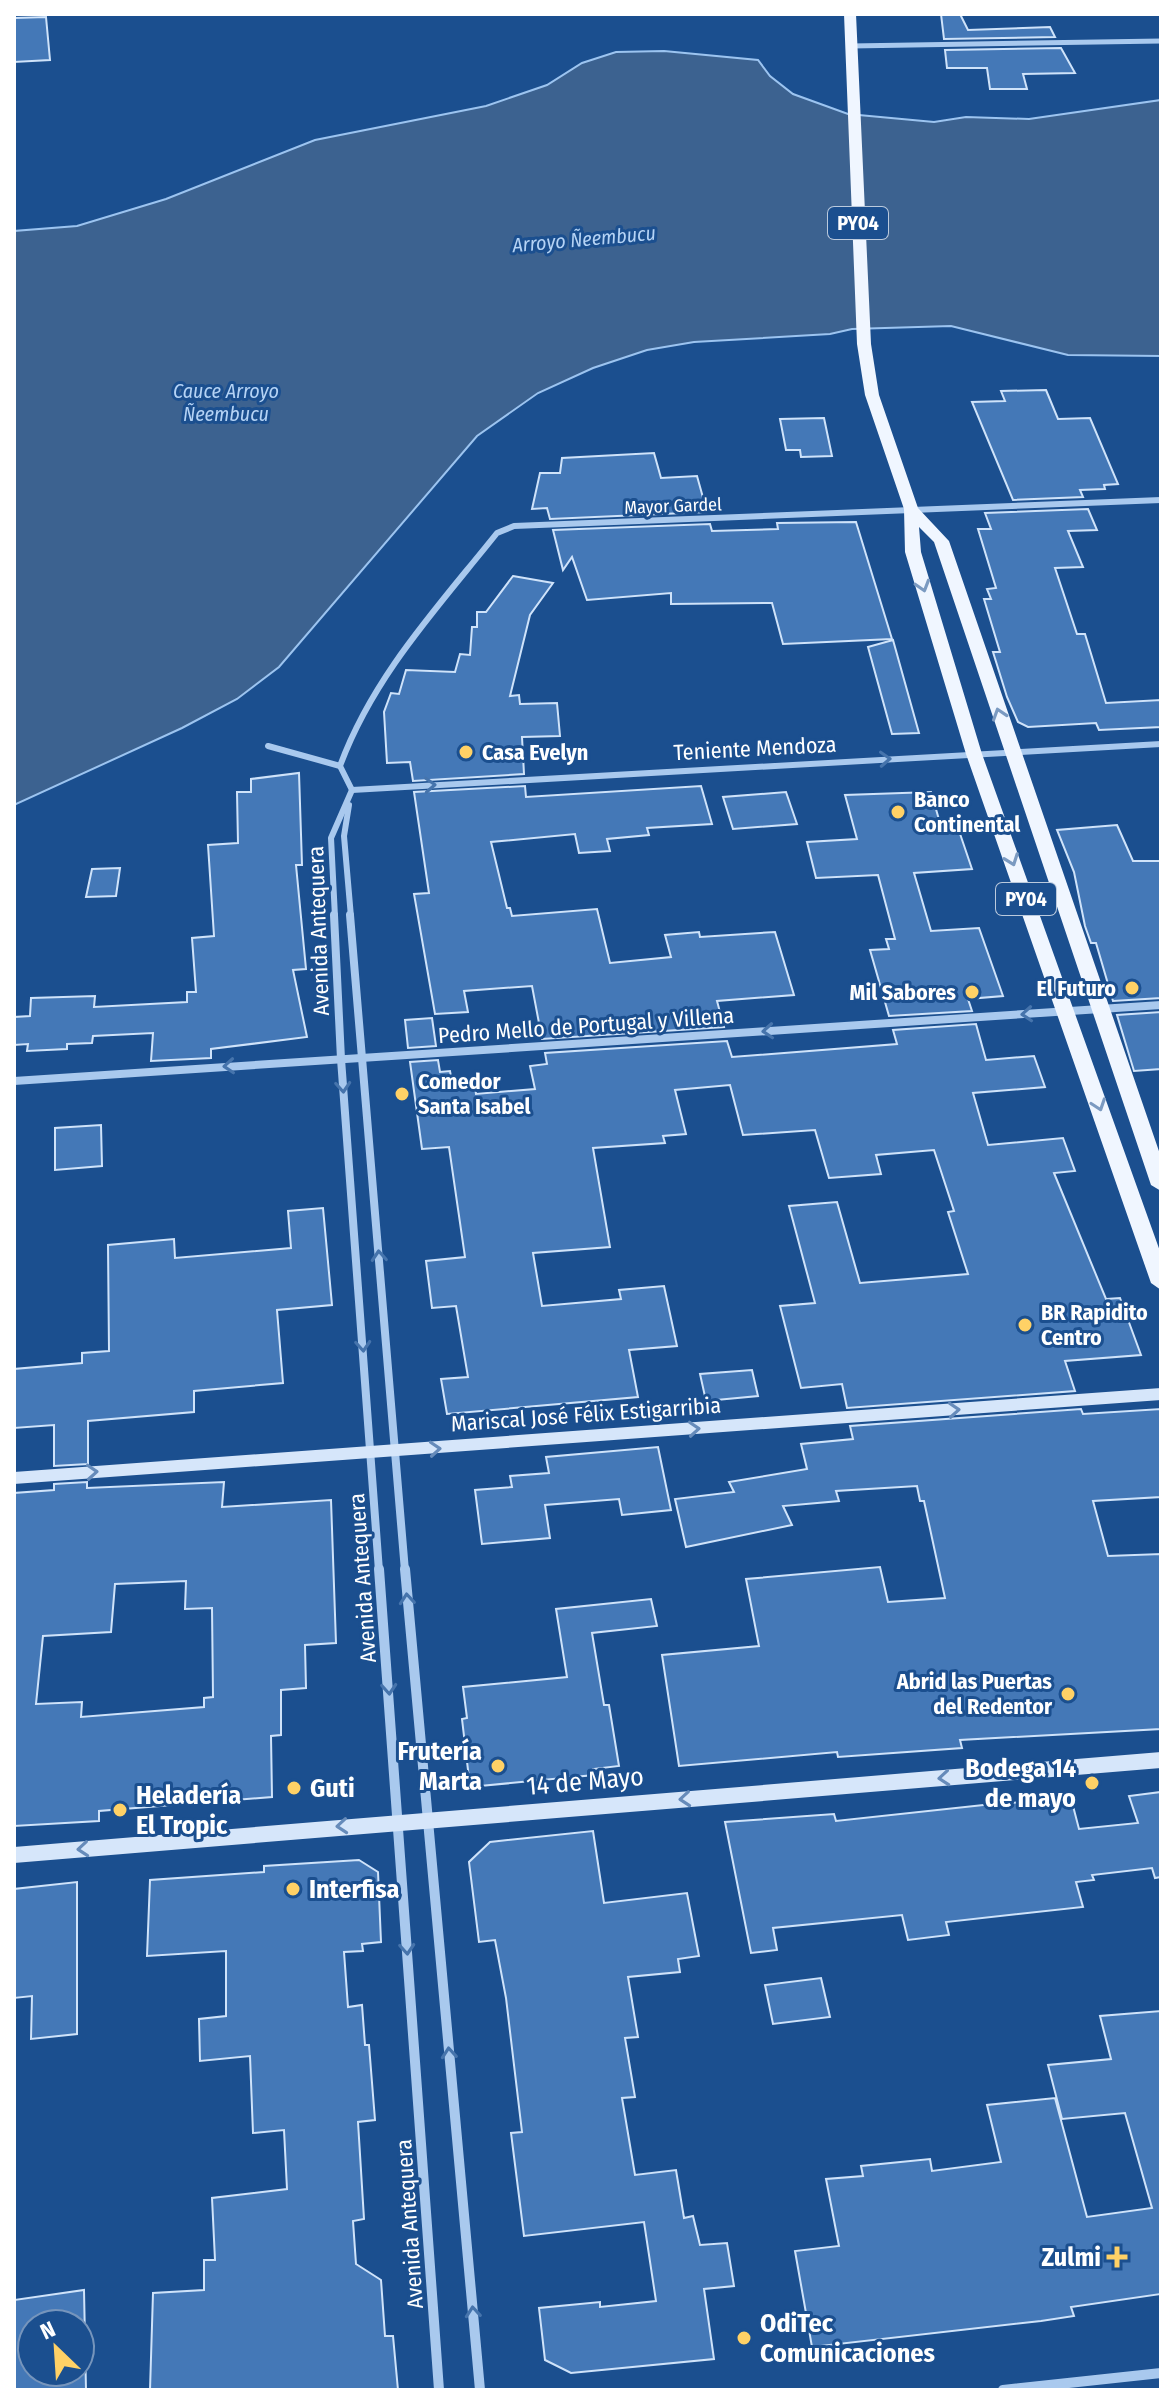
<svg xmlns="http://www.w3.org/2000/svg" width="1175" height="2404" viewBox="0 0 1175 2404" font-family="'Fira Sans Condensed',sans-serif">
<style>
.water{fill:#3c6290;stroke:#9cc4f0;stroke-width:2}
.building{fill:#4478b7;stroke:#cfe3fa;stroke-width:2;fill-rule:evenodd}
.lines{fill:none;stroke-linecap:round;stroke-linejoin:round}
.street-far3{stroke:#a9c9ee;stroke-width:5}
.street-far2{stroke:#a9c9ee;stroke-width:6}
.street-far1{stroke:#a9c9ee;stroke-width:8}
.street{stroke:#a9c9ee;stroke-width:10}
.secondary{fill:#d6e6fa;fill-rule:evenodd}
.primary{fill:#f0f6ff;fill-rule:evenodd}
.oneway{stroke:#7b9ac1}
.oneway2{stroke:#4674ac}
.oneway3{stroke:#668bba}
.poi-dot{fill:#ffd166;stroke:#1b4f8f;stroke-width:3}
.labels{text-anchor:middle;stroke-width:6;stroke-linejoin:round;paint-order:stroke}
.far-street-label{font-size:18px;fill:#fff;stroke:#1b4f8f}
.shield{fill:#1b4f8f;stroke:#bbcadd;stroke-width:2}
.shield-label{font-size:20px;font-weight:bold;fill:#fff}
.far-water-label{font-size:20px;font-style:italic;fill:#b5d3f5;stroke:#1b4f8f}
.street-label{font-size:22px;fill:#fff;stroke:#1b4f8f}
.poi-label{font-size:22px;font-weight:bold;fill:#fff;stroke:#1b4f8f;text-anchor:start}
.near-poi-label{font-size:26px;font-weight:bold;fill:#fff;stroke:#1b4f8f;text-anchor:start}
.near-street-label{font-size:26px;fill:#fff;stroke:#1b4f8f}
</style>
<rect width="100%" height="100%" fill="#1b4f8f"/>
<polygon class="water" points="664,51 758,60 770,76 793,94 848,114 934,122 966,117 1029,119 1161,100 1161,356 1068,355 951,326 852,329 830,334 694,342 647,350 593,368 538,393 477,436 279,667 237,699 182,728 14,805 14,231 77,226 166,199 315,140 486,106 547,85 582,63 616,52"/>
<g class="building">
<polygon points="941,14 960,14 968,30 1050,27 1055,37 944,39"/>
<polygon points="46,17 50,60 14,62 14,18"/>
<polygon points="1061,48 1075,73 1023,74 1027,89 990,89 987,68 947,68 945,50"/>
<polygon points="1046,390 1058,419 1090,418 1118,484 1104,485 1105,489 1080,490 1083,497 1013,500 972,402 1005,401 1001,391"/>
<polygon points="824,418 832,456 801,457 800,450 786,450 780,419"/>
<polygon points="654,453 661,478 697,476 707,512 550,519 547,508 532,509 540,473 560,473 562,458"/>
<polygon points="1088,509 1097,530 1068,531 1083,567 1055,568 1077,634 1085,634 1106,703 1161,700 1161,727 1099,730 1096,723 1028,727 1018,722 1007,697 993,652 1000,652 984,599 991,599 987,589 996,588 978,529 991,529 985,513"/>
<polygon points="856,522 892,639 783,644 772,603 671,604 671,593 587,600 572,557 563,570 553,530 710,524 712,531 778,529 777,523"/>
<polygon points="513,576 553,583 530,615 510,696 519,695 520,704 557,703 560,736 522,737 524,774 413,781 410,762 387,763 384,712 391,693 399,694 406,670 455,672 460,654 470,655 472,627 477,627 477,612 486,612"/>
<polygon points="893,640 919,733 892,734 868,647"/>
<polygon points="299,773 302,865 296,865 306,969 293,970 307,1037 211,1049 211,1058 151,1061 153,1033 93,1036 92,1043 67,1044 67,1049 27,1051 28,1044 14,1045 14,1017 30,1016 31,998 95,996 94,1007 187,1002 187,992 196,992 192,938 214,936 208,845 238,843 237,792 251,792 251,779"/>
<polygon points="525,786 526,797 701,786 712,824 647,828 649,835 607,839 610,851 579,853 575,834 491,842 507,908 510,908 512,916 597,909 610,963 671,957 665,935 699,932 700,937 775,932 794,995 717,1001 724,1027 542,1039 532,986 464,991 468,1012 435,1014 414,894 429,893 414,792"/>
<polygon points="786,792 797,824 733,829 723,797"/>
<polygon points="931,792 940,823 956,822 972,869 914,873 931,931 979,928 1003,996 968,999 972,1011 889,1016 870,950 889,949 886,939 895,939 878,875 816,878 807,842 857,839 845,795"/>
<polygon points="1117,825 1133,861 1161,861 1161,998 1113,1001 1096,943 1091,943 1085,926 1074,872 1057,830"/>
<polygon points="120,868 116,896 86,897 92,869"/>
<polygon points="1161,1012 1161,1069 1134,1071 1117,1015"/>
<polygon points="432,1018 436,1046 408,1048 405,1020"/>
<polygon points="976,1024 986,1060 1034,1056 1045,1087 973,1093 988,1145 1063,1138 1075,1171 1054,1173 1106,1299 1120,1298 1141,1355 1065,1361 1075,1391 847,1408 842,1384 801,1388 780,1306 815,1303 789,1206 837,1202 860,1283 968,1274 948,1212 954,1211 934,1150 876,1155 881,1174 829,1178 815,1130 743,1135 730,1085 675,1090 686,1134 663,1136 665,1143 593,1148 610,1247 533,1253 542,1306 621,1299 619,1290 664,1286 677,1346 629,1350 638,1397 447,1414 441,1379 468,1377 456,1306 432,1308 426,1261 465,1257 449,1147 422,1149 410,1062 438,1060 440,1072 450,1071 452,1082 474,1080 476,1094 535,1089 530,1066 547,1064 545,1053 727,1041 732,1057 897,1044 893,1030"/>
<polygon points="101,1125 102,1166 55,1170 55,1128"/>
<polygon points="323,1208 332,1305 277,1310 283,1383 194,1391 194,1412 88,1421 88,1464 54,1466 54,1425 14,1428 14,1369 82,1363 82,1353 109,1351 108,1245 174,1239 175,1258 291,1248 288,1211"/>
<polygon points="752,1370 758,1396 706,1401 700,1374"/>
<polygon points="1081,1409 1083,1414 1161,1409 1161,1497 1093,1501 1108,1556 1161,1554 1161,1729 960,1740 962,1748 838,1757 837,1752 679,1766 662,1655 759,1646 746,1579 880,1567 888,1602 945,1598 924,1501 920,1501 917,1486 836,1491 839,1501 783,1506 792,1525 686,1547 675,1499 734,1492 729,1482 807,1469 801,1444 853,1439 850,1426"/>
<polygon points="658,1447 671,1510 622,1515 619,1499 545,1505 550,1538 482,1544 475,1490 512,1487 510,1476 549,1473 546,1457"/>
<path d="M87,1482V1488L224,1482L222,1507L331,1500L336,1643L305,1645L306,1688L281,1690V1735L271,1736L272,1797L99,1811V1821L14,1826V1493L54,1490V1484ZM186,1581L185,1609L212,1608L213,1697L204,1698V1707L81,1717L82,1702L36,1704L43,1636L111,1632L115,1584Z"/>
<polygon points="651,1599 657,1626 592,1633 604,1705 609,1705 619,1766 593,1769 594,1775 470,1787 462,1719 467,1718 463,1687 567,1677 556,1609"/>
<polygon points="1161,1792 1161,1877 1155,1878 1152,1868 1092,1875 1094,1880 1076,1882 1083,1907 946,1922 949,1935 908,1940 902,1915 773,1928 777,1950 751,1953 725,1822 834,1814 836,1821 1002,1803 1032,1802 1034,1806 1072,1802 1079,1829 1138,1823 1129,1796"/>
<polygon points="593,1831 604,1903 687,1893 699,1956 678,1959 680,1972 628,1977 638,2037 625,2038 635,2097 622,2098 635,2175 676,2170 684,2218 693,2216 700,2245 727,2243 734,2286 704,2289 714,2359 571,2373 545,2360 539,2308 600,2302 600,2307 656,2301 644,2222 524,2236 511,2133 522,2132 506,1998 495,1940 479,1942 469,1862 490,1842"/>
<polygon points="359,1860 378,1872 381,1942 362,1944 363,1951 344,1952 348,2007 362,2005 365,2045 369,2045 375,2120 358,2122 364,2219 353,2221 356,2264 381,2280 385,2336 393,2336 398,2390 150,2390 153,2293 204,2290 204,2260 215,2260 212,2198 287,2189 284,2130 253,2133 250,2056 200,2061 199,2019 226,2016 226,1951 147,1956 150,1880 264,1872 264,1866"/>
<polygon points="77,1882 77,2034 31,2039 32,1996 14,1998 14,1889"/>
<polygon points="821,1978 830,2017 773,2024 765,1985"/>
<polygon points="1161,2011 1161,2294 1071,2307 1074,2316 1041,2321 812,2347 795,2251 839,2246 826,2179 863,2176 861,2166 930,2159 932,2171 1001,2162 987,2105 1055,2098 1087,2217 1152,2208 1125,2113 1062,2119 1048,2065 1111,2059 1100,2016"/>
<path d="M84,2290L86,2390H14V2300ZM32,2324H80V2372H32Z"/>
</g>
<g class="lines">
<polyline class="street-far3" points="851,46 1161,41"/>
<g class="street-far2">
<polyline points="268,746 340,766"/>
<path d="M352,790L340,766C373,676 438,607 497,533L514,526L1161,500"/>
<polyline points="352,790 1161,744"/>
<polyline points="349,805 344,836 351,917"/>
<polyline points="335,917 331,838 352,790"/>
</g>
<g class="street-far1">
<polyline points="334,915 341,1059 379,1571"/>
<polyline points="350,915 405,1571"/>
<polyline points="14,1081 1161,1005"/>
</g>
<g class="street">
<polyline points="379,1569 439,2390"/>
<polyline points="405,1569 480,2390"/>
<polyline points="1003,2390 1161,2373"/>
</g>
<g class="secondary">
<polygon points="1161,1388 1161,1400 14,1484 14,1472"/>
<polygon points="1161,1752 1161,1768 14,1863 14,1847"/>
</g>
<polygon class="primary" points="844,14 856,14 871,344 879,395 918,508 949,541 1161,1157 1161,1191 1151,1185 934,542 919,527 921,552 982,754 1161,1254 1161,1290 1151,1283 966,754 905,552 904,509 865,395 857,344"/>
</g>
<defs><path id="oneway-chevron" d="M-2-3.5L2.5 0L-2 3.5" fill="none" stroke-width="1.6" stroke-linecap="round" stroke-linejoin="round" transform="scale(2)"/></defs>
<g class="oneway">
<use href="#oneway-chevron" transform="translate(923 586) rotate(73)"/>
<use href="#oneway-chevron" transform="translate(999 714) rotate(-108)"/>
<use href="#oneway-chevron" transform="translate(1012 860) rotate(70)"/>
<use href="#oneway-chevron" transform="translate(1099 1105) rotate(71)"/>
</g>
<g class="oneway2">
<use href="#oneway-chevron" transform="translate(885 759) rotate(-3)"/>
<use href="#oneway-chevron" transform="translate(430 785) rotate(-3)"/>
<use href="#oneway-chevron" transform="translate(1027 1014) rotate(176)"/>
<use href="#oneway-chevron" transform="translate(768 1031) rotate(176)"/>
<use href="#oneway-chevron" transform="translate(229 1066) rotate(176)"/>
<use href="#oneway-chevron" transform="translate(343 1087) rotate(86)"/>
<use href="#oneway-chevron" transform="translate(379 1256) rotate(-94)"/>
<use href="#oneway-chevron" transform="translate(363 1346) rotate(86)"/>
<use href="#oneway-chevron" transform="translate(407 1599) rotate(-95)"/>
<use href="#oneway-chevron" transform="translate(389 1689) rotate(86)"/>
<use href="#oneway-chevron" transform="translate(407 1949) rotate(86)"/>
<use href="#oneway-chevron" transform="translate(449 2053) rotate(-95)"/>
<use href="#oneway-chevron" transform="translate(473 2312) rotate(-95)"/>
</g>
<g class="oneway3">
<use href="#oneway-chevron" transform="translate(954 1410) rotate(-4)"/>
<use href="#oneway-chevron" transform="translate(694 1429) rotate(-4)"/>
<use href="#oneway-chevron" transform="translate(435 1449) rotate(-4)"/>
<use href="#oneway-chevron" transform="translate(92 1472) rotate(-4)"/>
<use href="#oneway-chevron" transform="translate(944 1778) rotate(175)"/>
<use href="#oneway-chevron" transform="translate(685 1799) rotate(175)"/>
<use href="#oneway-chevron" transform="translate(342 1826) rotate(175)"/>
<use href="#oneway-chevron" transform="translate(83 1849) rotate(175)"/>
</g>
<g class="poi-dot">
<circle cx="466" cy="752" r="8"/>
<circle cx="898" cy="812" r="8"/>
<circle cx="1132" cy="988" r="8"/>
<circle cx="972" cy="992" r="8"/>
<circle cx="402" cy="1094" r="8"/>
<circle cx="1025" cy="1325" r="8"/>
<circle cx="1068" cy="1694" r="8"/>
<circle cx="498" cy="1766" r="8"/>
<circle cx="1092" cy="1783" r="8"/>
<circle cx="294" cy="1788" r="8"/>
<circle cx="120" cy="1810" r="8"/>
<circle cx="293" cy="1889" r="8"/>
<path d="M1113 2245h8v8h8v8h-8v8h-8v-8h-8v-8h8z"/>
<circle cx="744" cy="2338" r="8"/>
</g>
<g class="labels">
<g class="far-street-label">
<text transform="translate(673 506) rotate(-2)" y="6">Mayor Gardel</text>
</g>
<g class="shield">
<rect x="828" y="207" width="60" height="32" rx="6"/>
<rect x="996" y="883" width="60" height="32" rx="6"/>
</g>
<g class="shield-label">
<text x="858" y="230">PY04</text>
<text x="1026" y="906">PY04</text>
</g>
<g class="far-water-label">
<text transform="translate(584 239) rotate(-5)" y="7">Arroyo Ñeembucu</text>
<text x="226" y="398">Cauce Arroyo<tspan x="226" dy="23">Ñeembucu</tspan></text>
</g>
<g class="street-label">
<text transform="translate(755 748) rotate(-3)" y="8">Teniente Mendoza</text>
<text transform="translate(318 931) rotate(-92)" y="8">Avenida Antequera</text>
<text transform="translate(586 1025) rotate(-4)" y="8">Pedro Mello de Portugal y Villena</text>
<text transform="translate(586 1414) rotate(-4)" y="8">Mariscal José Félix Estigarribia</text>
<text transform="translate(362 1578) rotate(-94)" y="8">Avenida Antequera</text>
<text transform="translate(409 2224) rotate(-94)" y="8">Avenida Antequera</text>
</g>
<g class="poi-label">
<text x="482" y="760">Casa Evelyn</text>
<text x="914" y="807">Banco<tspan x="914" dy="25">Continental</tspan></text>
<text x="1116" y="996" text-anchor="end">El Futuro</text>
<text x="956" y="1000" text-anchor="end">Mil Sabores</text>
<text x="418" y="1089">Comedor<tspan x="418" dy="25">Santa Isabel</tspan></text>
<text x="1041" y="1320">BR Rapidito<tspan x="1041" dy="25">Centro</tspan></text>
<text x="1052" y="1689" text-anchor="end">Abrid las Puertas<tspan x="1052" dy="25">del Redentor</tspan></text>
</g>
<g class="near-poi-label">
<text x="482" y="1760" text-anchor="end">Frutería<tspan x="482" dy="30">Marta</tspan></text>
<text x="1076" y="1777" text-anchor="end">Bodega 14<tspan x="1076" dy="30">de mayo</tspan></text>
<text x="310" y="1797">Guti</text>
<text x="136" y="1804">Heladería<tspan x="136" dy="30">El Tropic</tspan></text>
<text x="309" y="1898">Interfisa</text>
<text x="1101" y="2266" text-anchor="end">Zulmi</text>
<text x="760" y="2332">OdiTec<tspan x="760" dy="30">Comunicaciones</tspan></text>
</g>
<g class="near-street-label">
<text transform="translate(585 1781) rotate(-5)" y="9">14 de Mayo</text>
</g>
</g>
<rect width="1175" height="2404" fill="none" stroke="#ffffff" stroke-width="32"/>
<g transform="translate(56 2348) rotate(335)"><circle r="38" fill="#1b4f8f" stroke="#7695bc" stroke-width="2"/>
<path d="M0-6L14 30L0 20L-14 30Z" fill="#ffd166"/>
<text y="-12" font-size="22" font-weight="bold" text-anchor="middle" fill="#ffffff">N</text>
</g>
</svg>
